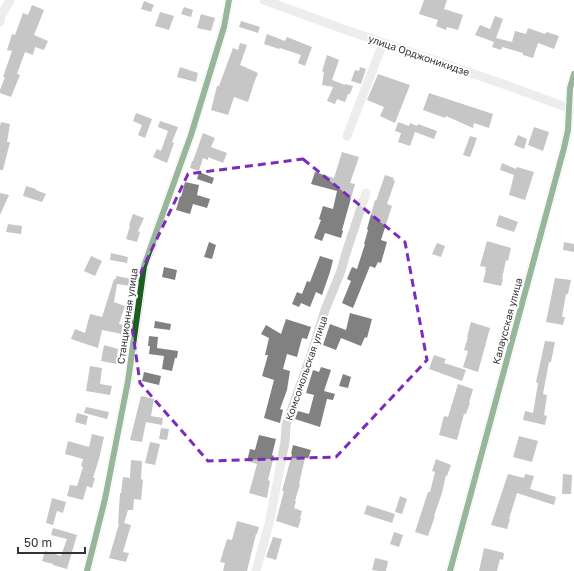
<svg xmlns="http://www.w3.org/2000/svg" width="574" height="571" viewBox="0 0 574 571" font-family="'Golos Text',sans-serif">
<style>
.building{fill:#818181}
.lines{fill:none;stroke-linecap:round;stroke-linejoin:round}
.minor{stroke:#d7d7d7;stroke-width:9}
.cycleway-casing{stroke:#fff;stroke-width:8}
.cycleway{stroke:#1b5e20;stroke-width:6}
.marked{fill:none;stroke:#7b2cbf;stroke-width:3;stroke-dasharray:8 5;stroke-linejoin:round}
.labels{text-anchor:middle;stroke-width:4;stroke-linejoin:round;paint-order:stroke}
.street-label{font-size:10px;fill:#333;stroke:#fff}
</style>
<rect width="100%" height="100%" fill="#fff"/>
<g class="building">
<polygon points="424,0 447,0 444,9 463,15 458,30 447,27 446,30 436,26 438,20 419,14"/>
<polygon points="144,1 154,5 151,12 141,9"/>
<polygon points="32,5 44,10 34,35 48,41 44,50 35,47 33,55 25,52 17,74 20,75 11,97 0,93 0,90 5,77 3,77 5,71 12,51 7,50 12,34 15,35 23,13 28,15"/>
<polygon points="184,7 193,10 191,17 181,14"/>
<polygon points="160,12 174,16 169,30 155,26"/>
<polygon points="201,14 215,18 211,31 197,28"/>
<polygon points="495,16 503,19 496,38 512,42 515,31 526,34 528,28 545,34 547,32 559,36 554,49 538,43 533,58 523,55 523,53 502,47 501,50 492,47 494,42 475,35 480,25 490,29"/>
<polygon points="241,21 260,27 258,33 239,27"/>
<polygon points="267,34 285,41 287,37 312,47 305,66 298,63 301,55 280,48 279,49 264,44"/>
<polygon points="240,43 247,45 240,65 258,73 254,83 248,102 234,97 228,115 211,110 217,86 219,86 233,48 238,50"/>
<polygon points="327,55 339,60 332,80 345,85 345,84 353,86 350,94 348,94 345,102 337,99 335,104 327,101 333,87 322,85 324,72 322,71"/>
<polygon points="180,67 198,73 196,82 177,77"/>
<polygon points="360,67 366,69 361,84 351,81 355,70 359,71"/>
<polygon points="378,74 410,85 395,123 380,116 384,107 367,100"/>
<polygon points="429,93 493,114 489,128 474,123 473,128 446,116 445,118 423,110"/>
<polygon points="136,113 152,119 145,138 138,135 142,125 133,121"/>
<polygon points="160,121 178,127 172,142 174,143 167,163 153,157 157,149 161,151 168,131 158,127"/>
<polygon points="1,122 10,124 7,142 10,142 3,170 0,170 0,126"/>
<polygon points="398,122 409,126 410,123 417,126 418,124 437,131 434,139 415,132 410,146 398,142 401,133 395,131"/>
<polygon points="534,127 549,132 543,151 528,145"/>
<polygon points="203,133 215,138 211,147 227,153 223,163 208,157 208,160 203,158 199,171 190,168 192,161 193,161"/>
<polygon points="518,135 527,139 524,149 514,145"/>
<polygon points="470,136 477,138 470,157 463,155"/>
<polygon points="342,152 359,157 350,183 355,184 342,230 343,231 341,238 325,233 322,241 314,238 321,220 319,219 323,206 333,209 337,191 311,184 315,172 334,178"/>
<polygon points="502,163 516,169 517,167 534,172 525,200 509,195 514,175 500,170"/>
<polygon points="199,172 214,178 212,184 197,179"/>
<polygon points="385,175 394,178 393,180 395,181 387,204 392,206 381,240 387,242 381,263 378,262 375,268 370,266 353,308 342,303 351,281 347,279 352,267 357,269 365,244 364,244 368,230 367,229 375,200 376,201"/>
<polygon points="185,182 199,185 197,195 210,199 207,208 193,204 190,214 176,210 180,196 181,197"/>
<polygon points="26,186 36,189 36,190 46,194 42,202 23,196"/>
<polygon points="0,193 9,195 0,215"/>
<polygon points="133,214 144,218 138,231 140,232 137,242 126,239 130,226 129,225"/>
<polygon points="499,215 518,222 514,232 496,226"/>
<polygon points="8,224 22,226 21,234 6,232"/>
<polygon points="487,241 511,248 508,261 506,260 502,279 503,279 501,286 483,282 486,270 485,270 486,267 480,266"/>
<polygon points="209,242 216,245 212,259 204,257"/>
<polygon points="564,242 574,244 574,252 563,250"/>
<polygon points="437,243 445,246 441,257 432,254"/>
<polygon points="111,253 128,257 127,263 110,260"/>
<polygon points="91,256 102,261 95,276 84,271"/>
<polygon points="320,256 333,260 330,272 322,295 316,292 310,307 301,303 299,307 292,304 297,292 302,294 307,281 310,282"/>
<polygon points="164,267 177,270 175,280 162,277"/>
<polygon points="116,276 132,279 131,286 117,284 114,302 125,306 119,324 123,325 122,334 102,330 98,348 71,339 75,329 85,333 90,314 102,317 114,279 116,279"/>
<polygon points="555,278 571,280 568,294 566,294 562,317 565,317 563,325 546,322"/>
<polygon points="350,313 372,319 367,338 365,337 361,346 341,338 336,350 323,345 330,324 346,330"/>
<polygon points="286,319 311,327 307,339 302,338 297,357 287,354 283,369 290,371 287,390 280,409 283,410 280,423 264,418 274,380 262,376 268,355 265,355 269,338 261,334 266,325 281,334"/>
<polygon points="155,321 171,324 170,330 154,328"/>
<polygon points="471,322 490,328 478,372 463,367 468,351 464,350 468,337 467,337"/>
<polygon points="149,336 158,337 157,348 178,351 177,358 175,358 172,371 162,369 164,356 149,354 150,346 148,346"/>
<polygon points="545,341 555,342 551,362 549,362 543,394 547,395 544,415 547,416 545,425 523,420 525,411 533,413 538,383 536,382"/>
<polygon points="104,345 118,349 116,364 101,361"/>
<polygon points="434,355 446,359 444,363 466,370 462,381 429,369"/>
<polygon points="90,366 102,368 100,384 112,386 110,395 86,391"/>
<polygon points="321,367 331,370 324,391 335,394 333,400 327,399 320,427 295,419 298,411 309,414 314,395 306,393 313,370 319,372"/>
<polygon points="144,372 161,376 159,385 142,381"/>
<polygon points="343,374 351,377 348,388 339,386"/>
<polygon points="458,384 473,389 469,403 470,403 466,414 464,414 457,440 439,435 444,416 448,417"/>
<polygon points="141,396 154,399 151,416 163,418 162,425 146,422 142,442 130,440"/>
<polygon points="86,407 109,412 107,419 84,413"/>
<polygon points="77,413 88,416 86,425 75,422"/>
<polygon points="161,428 169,429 167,440 159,439"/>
<polygon points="92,434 104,437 99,459 93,478 95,478 92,488 87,486 83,500 67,496 70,485 77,486 83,467 81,466 83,459 65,454 68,441 89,447"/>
<polygon points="259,435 276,439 272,455 274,456 268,480 270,481 267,498 249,493 257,464 247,461 250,449 255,450"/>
<polygon points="519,436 538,441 532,462 513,457"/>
<polygon points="150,442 160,444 155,465 145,463"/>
<polygon points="293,445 311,450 308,459 305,458 299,484 300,484 295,501 296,501 294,508 302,511 300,518 301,519 298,528 276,521 284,491 282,491 292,454 291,454"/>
<polygon points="436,459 451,465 447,476 446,475 442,493 434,516 435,516 428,536 415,532 428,492 430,492 435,472 432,471"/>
<polygon points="131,460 142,461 141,479 143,480 141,500 134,499 133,510 128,510 124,523 131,525 123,552 129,553 126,562 109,558 119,524 118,524 120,493 121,493 123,477 130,478"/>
<polygon points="508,474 524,478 525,474 534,476 530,489 556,497 554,505 517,493 509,519 510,519 507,529 491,525"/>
<polygon points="563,474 572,475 571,494 562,494"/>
<polygon points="400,496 407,499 402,514 395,512"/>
<polygon points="52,498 66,502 63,513 57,511 53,525 46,523"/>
<polygon points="367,505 395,514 392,523 364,514"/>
<polygon points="237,521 259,527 257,534 256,534 247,571 223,571 225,563 220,562 227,539 232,540"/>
<polygon points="53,528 77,535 67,569 53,565 53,564 42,561 45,551 61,556 67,539 51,535"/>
<polygon points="394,532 403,535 399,547 390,544"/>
<polygon points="273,537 282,539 276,560 266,557"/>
<polygon points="484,548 504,553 503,560 500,559 497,571 479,571"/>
<polygon points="375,558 388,561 386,571 379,571 372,570"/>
</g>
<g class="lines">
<g class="minor">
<polyline points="264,0 346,30 506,85 574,110"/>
<polyline points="0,22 1,16 10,0"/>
<polyline points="347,136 383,43"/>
<polyline points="87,571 105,499 128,381 144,266 191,135 224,27 229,0"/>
<polyline points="256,571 269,524 285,442 286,425 312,352 325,310 341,271 346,253 366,193"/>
<polyline points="450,571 564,148 568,130 570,88 574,74"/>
</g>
<defs>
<g id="cycleway">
<polyline points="87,571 105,499 128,381 144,266 191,135 224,27 229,0"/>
<polyline points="450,571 564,148 568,130 570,88 574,74"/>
</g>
</defs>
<use href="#cycleway" class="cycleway-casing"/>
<use href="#cycleway" class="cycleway"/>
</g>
<path d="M0 0H574V571H0ZM303,159L405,242L427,360L336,457L208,461L140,383L128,299L188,174Z" fill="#fff" fill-opacity=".55" fill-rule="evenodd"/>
<path class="marked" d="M303,159L405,242L427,360L336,457L208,461L140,383L128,299L188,174Z"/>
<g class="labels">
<g class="street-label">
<text transform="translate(419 55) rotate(19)" y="4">улица Орджоникидзе</text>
<text transform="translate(127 316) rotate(-82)" y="4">Станционная улица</text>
<text transform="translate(507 321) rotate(-75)" y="4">Калаусская улица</text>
<text transform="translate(306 368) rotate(-71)" y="4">Комсомольская улица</text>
</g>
</g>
<path d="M18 547v6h67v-6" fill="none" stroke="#333333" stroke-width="2"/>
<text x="24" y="547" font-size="12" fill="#333333" stroke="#ffffff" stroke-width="3" paint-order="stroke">50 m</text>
</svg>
